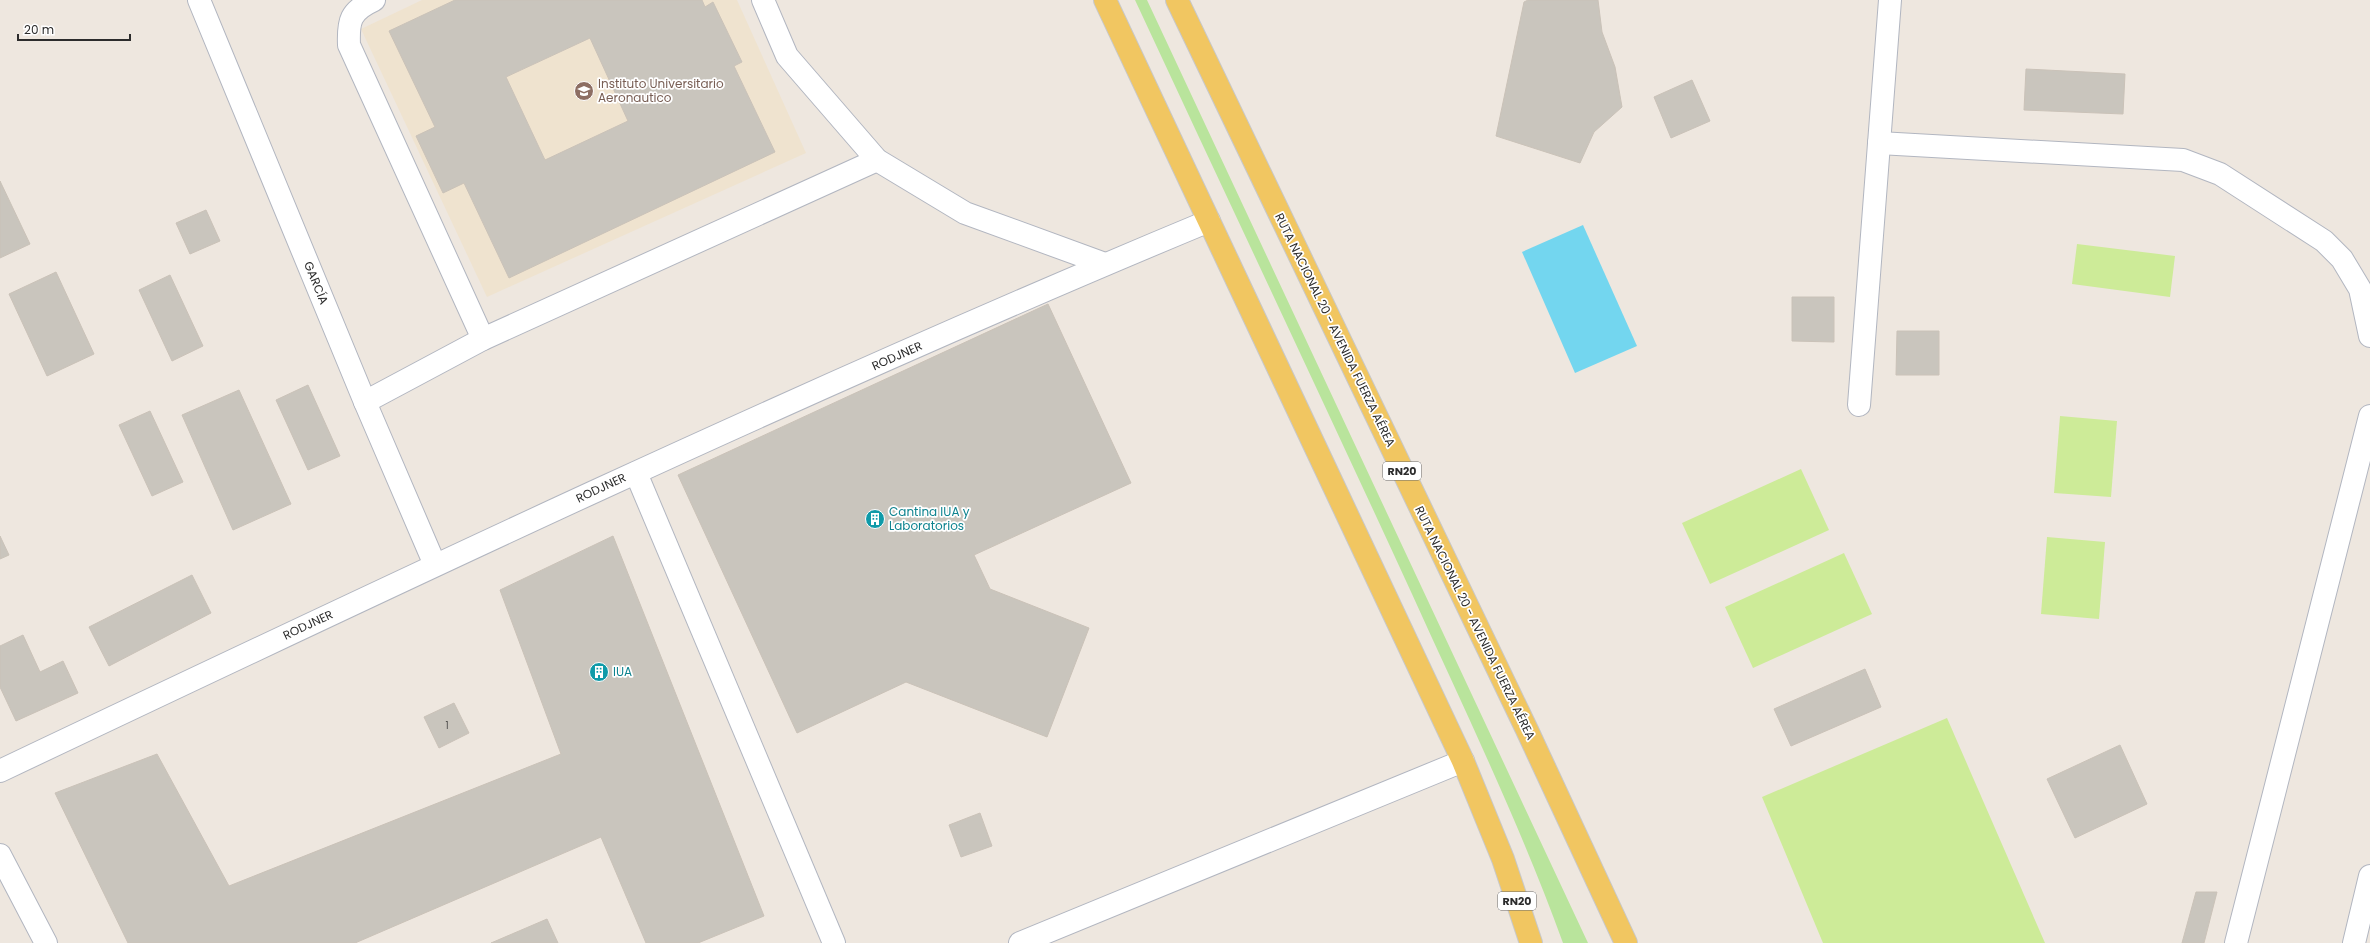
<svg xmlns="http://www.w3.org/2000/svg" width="2370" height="943" viewBox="0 0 2370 943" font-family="Poppins,sans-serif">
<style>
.education{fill:#efe3cf}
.green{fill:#b9e49c}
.pitch{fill:#cdeb98}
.water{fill:#73d6ef}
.building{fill:#c9c5bd;stroke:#cac2b8;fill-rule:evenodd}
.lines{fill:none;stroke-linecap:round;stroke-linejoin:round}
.minor-casing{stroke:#b2b6c0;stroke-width:24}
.major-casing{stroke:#c8c8c8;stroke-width:24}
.minor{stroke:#fff;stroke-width:22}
.major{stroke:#f1c661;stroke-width:22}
.labels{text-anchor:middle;stroke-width:3.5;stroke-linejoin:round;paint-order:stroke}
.number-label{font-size:10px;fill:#535250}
.shield{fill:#fff;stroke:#6b6b6b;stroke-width:1}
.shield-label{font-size:11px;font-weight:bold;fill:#2c2c2c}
.education-label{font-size:12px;fill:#785e54;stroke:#fff;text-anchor:start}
.street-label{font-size:12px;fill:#2c2c2c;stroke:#fff}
.culture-label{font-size:12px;fill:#0d838f;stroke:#fff;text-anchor:start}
</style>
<rect width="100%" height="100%" fill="#eee7df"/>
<polygon class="education" points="422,0 737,0 806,153 487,297 361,29"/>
<path class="green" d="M1135,0H1147L1588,943H1563C1520,824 1464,709 1412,594C1321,396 1227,198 1135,0Z"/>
<g class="pitch">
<polygon points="2077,244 2175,256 2170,297 2072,284"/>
<polygon points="2060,416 2117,421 2111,497 2054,493"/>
<polygon points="1801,469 1829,530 1710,584 1682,523"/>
<polygon points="2047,537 2105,542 2099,619 2041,614"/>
<polygon points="1844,553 1872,614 1753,668 1725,607"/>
<polygon points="1947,718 2045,943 1823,943 1762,797"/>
</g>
<polygon class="water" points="1583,225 1637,346 1575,373 1522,252"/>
<g class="building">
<path d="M455,0H702L705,7L713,2L742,62L734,66L775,152L509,278L464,183L443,193L416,136L435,127L389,31ZM590,38L628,121L545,160L506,77Z"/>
<polygon points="1528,0 1598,0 1602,32 1615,67 1622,107 1594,132 1580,163 1496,136 1524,2"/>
<polygon points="2026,69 2125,74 2123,114 2024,110"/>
<polygon points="1692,80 1710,121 1671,138 1654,97"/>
<polygon points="0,181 30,244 0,258"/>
<polygon points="206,210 220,241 190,254 176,223"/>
<polygon points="56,272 94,354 47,376 9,294"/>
<polygon points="170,275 203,346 172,361 139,290"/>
<polygon points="1792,297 1834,297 1834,342 1792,341"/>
<polygon points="1048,304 1131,483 974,555 990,589 1089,628 1047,737 906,682 797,733 678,475"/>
<polygon points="1897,331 1939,331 1939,375 1896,375"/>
<polygon points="308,385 340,456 308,470 276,400"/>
<polygon points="239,390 291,504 233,530 182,415"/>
<polygon points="150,411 183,482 152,496 119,425"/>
<polygon points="0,536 9,555 0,559"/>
<polygon points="613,536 764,916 698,943 646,943 601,837 355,943 128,943 55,793 157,754 229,886 561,754 500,590"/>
<polygon points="192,575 211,613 109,666 89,627"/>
<polygon points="23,635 40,672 63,661 78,693 16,721 0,687 0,646"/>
<polygon points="1865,669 1881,707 1791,746 1774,709"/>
<polygon points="454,703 469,733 439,748 424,717"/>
<polygon points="2120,745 2147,804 2075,838 2047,779"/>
<polygon points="980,813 992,846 961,857 949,825"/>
<polygon points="2196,892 2217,892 2204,943 2182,943"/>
<polygon points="547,919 558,943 491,943"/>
</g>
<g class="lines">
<defs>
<g id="minor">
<polyline points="199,0 365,402 435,565"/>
<path d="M374,0C350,11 348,21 349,45L483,339"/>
<polyline points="763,0 787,56 877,160 965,213 1105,264"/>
<polyline points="1879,143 2183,160 2220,174 2324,241 2342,259 2360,289 2370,336"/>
<polyline points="365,402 483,339 877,160"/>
<polyline points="1859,405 1890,0"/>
<polyline points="636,473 834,943"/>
<path d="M0,771C400,581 800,391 1209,221"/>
<polyline points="0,855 46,943"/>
<polyline points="1020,943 1463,761"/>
<polyline points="2236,943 2370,416"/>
<polyline points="2354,943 2370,876"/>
</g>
<g id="major">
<polyline points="1105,0 1463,761 1503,859 1531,943"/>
<polyline points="1177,0 1527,730 1626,943"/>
</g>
</defs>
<use href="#minor" class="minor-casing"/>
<use href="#major" class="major-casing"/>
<use href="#minor" class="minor"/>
<use href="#major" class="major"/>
</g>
<defs>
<symbol id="university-disc" viewBox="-11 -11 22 22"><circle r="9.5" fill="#8d6e63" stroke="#fff"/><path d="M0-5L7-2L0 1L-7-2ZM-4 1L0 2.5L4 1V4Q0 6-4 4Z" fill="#fff"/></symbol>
<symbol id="building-disc" viewBox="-11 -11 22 22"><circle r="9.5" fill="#0f9aa8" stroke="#fff"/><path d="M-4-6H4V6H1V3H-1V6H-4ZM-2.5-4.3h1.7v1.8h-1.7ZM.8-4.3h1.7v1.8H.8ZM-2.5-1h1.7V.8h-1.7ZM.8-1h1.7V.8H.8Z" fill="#fff"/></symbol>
</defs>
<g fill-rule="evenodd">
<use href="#university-disc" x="573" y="80" width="22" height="22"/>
<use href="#building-disc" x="864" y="508" width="22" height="22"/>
<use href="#building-disc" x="588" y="661" width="22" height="22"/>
</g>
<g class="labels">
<g class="number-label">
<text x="447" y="729">1</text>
</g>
<g class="shield">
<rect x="1383" y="462" width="38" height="18" rx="3"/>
<rect x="1498" y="892" width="38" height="18" rx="3"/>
</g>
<g class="shield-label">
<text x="1402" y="475">RN20</text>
<text x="1517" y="905">RN20</text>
</g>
<g class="education-label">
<text x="598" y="88">Instituto Universitario<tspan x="598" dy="14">Aeronautico</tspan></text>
</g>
<g class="street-label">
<text transform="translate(316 283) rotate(68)" y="4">GARCÍA</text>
<text transform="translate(1335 330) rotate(64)" y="4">RUTA NACIONAL 20 - AVENIDA FUERZA AÉREA</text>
<text transform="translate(897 356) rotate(-24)" y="4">RODJNER</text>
<text transform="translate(601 488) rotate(-25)" y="4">RODJNER</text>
<text transform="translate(1475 623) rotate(64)" y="4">RUTA NACIONAL 20 - AVENIDA FUERZA AÉREA</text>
<text transform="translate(308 625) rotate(-25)" y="4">RODJNER</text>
</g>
<g class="culture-label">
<text x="889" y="516">Cantina IUA y<tspan x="889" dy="14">Laboratorios</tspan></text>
<text x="613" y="676">IUA</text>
</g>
</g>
<path d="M18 34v6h112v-6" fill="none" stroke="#2c2c2c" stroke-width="2"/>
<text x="24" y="34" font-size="12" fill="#2c2c2c" stroke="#ffffff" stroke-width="3" paint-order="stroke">20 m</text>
</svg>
